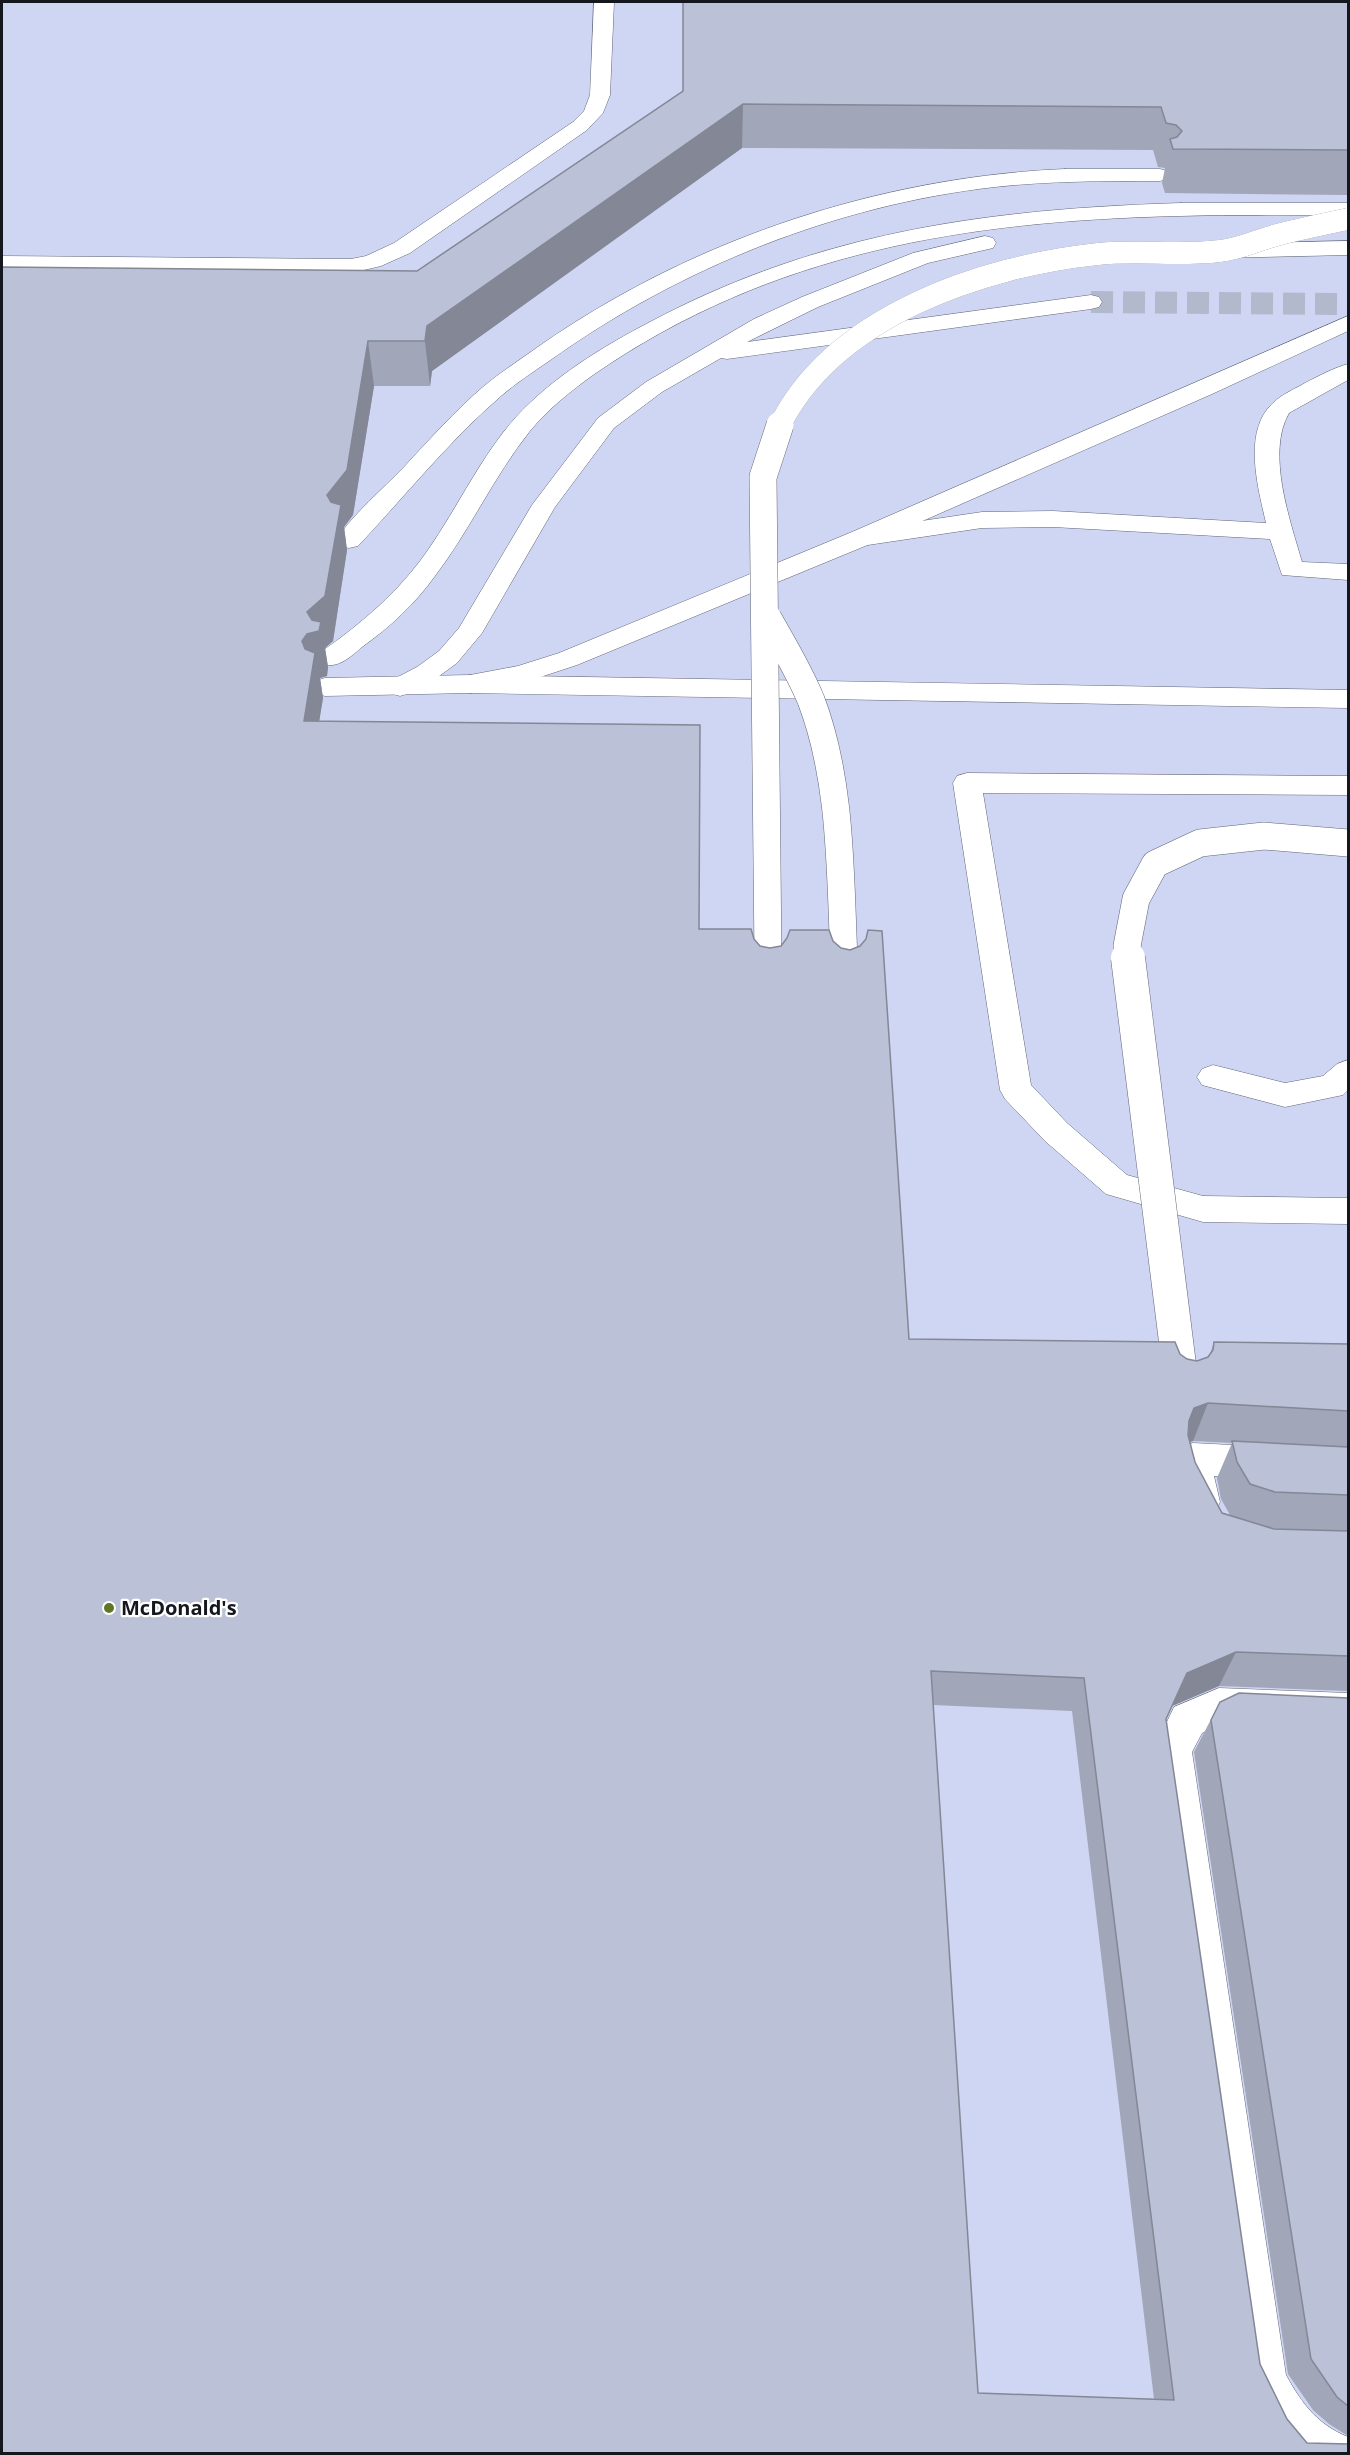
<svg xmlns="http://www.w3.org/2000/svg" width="1350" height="2455" viewBox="0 0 1350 2455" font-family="'Open Sans',sans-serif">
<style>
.built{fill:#cfd6f3}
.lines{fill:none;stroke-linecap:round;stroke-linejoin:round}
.minor-tunnel{stroke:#b3b9cc;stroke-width:22;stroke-dasharray:22 10;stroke-linecap:butt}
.minor-casing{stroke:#616679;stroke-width:1}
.highway-casing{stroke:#616679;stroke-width:1}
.minor{fill:#fff;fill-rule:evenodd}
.highway{fill:#fff;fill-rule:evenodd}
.minor-bridge-far2-casing{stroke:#616679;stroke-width:22;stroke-linecap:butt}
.minor-bridge-far1-casing{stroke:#616679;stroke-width:28;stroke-linecap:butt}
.minor-bridge-casing{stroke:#616679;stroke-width:35;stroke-linecap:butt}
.minor-bridge-far2{stroke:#fff;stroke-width:22}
.minor-bridge-far1{stroke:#fff;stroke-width:27}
.minor-bridge{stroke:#fff;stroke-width:34}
.wall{fill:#a1a6b8;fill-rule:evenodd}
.shaded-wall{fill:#838796}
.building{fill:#bbc1d6;stroke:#838796;stroke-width:1.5;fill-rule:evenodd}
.poi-dot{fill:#607627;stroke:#fff;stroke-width:2}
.labels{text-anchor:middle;stroke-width:4.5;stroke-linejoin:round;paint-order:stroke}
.poi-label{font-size:20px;font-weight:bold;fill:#15171f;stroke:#fff;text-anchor:start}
</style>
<rect width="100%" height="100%" fill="#dbe1f7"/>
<rect class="built" x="2" y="2" width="1346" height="2451"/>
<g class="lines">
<polyline class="minor-tunnel" points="1091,302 1348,304"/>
<defs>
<g id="minor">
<polygon points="594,2 614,2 610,95 603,113 587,130 410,253 381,266 351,273 2,270 2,256 351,259 366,256 394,243 573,122 584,111 590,95"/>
<path d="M1065,169H1160L1167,171L1171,175L1167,179L1160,181C1105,181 1049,181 995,187C836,205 679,268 549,361C533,372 516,383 501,396C449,441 405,496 358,546L349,548L340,546L336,540C354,513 382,490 404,467C430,439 455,411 484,386C500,373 518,361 535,349C688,241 877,177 1065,169Z"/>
<path d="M1181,203H1348V215C1293,216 1237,214 1180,216C968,221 772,251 593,375C571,391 548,409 530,431C494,476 470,530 435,576C415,604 390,627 362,647C349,658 338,669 321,664L317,658L321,652C362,623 399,592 428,550C458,507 481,456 516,417C553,377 602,347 650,322C821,231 990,209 1181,203Z"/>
<polygon points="985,236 993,238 996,243 993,248 928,263 818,307 747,342 1091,295 1099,297 1102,302 1099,307 1091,309 727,359 721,358 662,392 614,428 555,507 482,633 457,663 435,679 410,693 400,696 390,693 387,687 390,681 417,667 439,651 459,628 532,505 598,418 646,382 754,319 802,297 913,253"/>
<polygon points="1348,241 1348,255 1222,258 1214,256 1211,251 1214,246 1222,244"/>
<path d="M1348,364V380L1289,413C1266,453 1290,520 1302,562L1348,564V580L1282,575L1270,539L1053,527L982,528L861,546L852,544L848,538L852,532L861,530L982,512L1053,511L1266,523C1258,488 1242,431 1273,403C1282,394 1295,389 1305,383C1319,376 1333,368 1348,364Z"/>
<polygon points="470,675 1348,690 1348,708 470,693 460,690 457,684 460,678"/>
<polygon points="967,773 1348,776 1348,795 983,793 1031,1085 1067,1123 1127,1175 1203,1196 1348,1198 1348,1224 1203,1222 1106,1194 1045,1141 1005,1099 1000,1090 953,783 957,776"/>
<polygon points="1348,1060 1348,1090 1343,1095 1285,1107 1202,1085 1197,1077 1202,1069 1213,1065 1285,1083 1323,1076 1337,1064"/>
<path d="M1193,1443L1348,1451V1482L1214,1476L1220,1502L1215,1513L1202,1518L1189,1513C1181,1495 1172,1467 1180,1448Z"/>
<path d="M1219,1688L1348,1693V1729L1221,1724L1202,1733L1192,1752L1286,2375C1302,2404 1317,2424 1348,2437V2454H1286L1267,2431L1241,2379L1153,1751L1174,1707Z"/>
</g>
<polygon id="highway" points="1348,316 1348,331 1212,394 870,544 577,665 522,683 470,693 325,696 315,693 312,687 315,681 325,678 470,675 518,666 559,653 852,532"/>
</defs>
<use href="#minor" class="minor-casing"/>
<use href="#highway" class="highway-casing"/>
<use href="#minor" class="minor"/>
<use href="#highway" class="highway"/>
<defs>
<path id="minor-bridge-far2" d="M779,427C833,316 983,266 1098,254C1139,250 1180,256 1220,251C1240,249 1258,240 1277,235C1300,229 1324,224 1348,219"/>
<g id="minor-bridge-far1">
<path d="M768,618C783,645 799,671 811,700C842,781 840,874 844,959"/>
<polyline points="768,959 763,477 780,425"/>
<polyline points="1129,959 1127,946 1136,899 1155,864 1200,843 1264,836 1348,843"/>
</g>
<g id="minor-bridge">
<polyline points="768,958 768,973"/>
<polyline points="844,958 845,974"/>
<polyline points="1128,958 1181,1381"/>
</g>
</defs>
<use href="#minor-bridge-far2" class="minor-bridge-far2-casing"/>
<use href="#minor-bridge-far1" class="minor-bridge-far1-casing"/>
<use href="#minor-bridge" class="minor-bridge-casing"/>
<use href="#minor-bridge-far2" class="minor-bridge-far2"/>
<use href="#minor-bridge-far1" class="minor-bridge-far1"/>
<use href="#minor-bridge" class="minor-bridge"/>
</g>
<g class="wall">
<path d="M1348,2V195L1165,193L1162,183L1165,168L1158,167L1153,150L742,148L432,371L430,386H374L353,515L344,527L347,550L333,641L325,648L328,667L327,676L320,678L323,698L319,721L699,929L754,939L909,1339L1180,1354L1187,1359L1197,1361L1208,1357L1210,1354L1214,1342L1348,1344V1691L1219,1686L1172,1706L1166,1719L1260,2364L1287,2419L2,2454V267L417,271L683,91ZM1193,1441L1232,1443L1217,1478L1221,1499L1230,1515L1222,1513L1195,1462L1190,1442ZM933,1705L1072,1711L1154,2399L978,2393Z"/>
<polygon points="1348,1698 1348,2436 1329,2424 1313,2410 1288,2374 1194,1752 1220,1702"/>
</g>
<g class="shaded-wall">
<polygon points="743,104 742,148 432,371 430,386 425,341 427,326"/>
<polygon points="368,341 374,386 353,515 344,527 347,550 333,641 325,648 328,667 327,676 320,678 323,698 312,766 304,721 302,641 327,495"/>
<polygon points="1208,1403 1193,1441 1179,1446 1194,1408"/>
<polygon points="1236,1652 1219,1686 1172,1706 1187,1673"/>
</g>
<g class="building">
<path d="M683,2H1348V150L1173,149L1170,139L1177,137L1182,131L1176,125L1166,123L1161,107L743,104L427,326L425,341H368L347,470L327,495L331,502L341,505L325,596L307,612L312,620L321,622L319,631L307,634L302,641L305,649L315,653L304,721L700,725L699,929H751L754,939L760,946L770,948L781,946L787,938L790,930H829L833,941L841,948L850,950L860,946L866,939L868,930L882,931L909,1339L1175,1342L1180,1354L1187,1359L1197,1361L1208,1357L1213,1350L1214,1342L1348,1344V1411L1208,1403L1194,1408L1189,1421L1188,1435L1195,1462L1222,1513L1274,1529L1348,1531V1656L1236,1652L1187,1673L1166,1719L1260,2364L1287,2419L1307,2443L1348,2444V2454H2V267L417,271L683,91ZM931,1671L1084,1678L1174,2400L978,2393Z"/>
<polygon points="1232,1441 1348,1447 1348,1495 1275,1492 1250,1484 1237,1462"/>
<polygon points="1239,1693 1348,1698 1348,2406 1337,2397 1311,2359 1211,1720 1220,1702"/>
</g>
<circle class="poi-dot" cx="109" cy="1608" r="6"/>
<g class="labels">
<g class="poi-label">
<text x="121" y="1615">McDonald's</text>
</g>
</g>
<rect width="1350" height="2455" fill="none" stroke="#15171f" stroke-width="6"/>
</svg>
